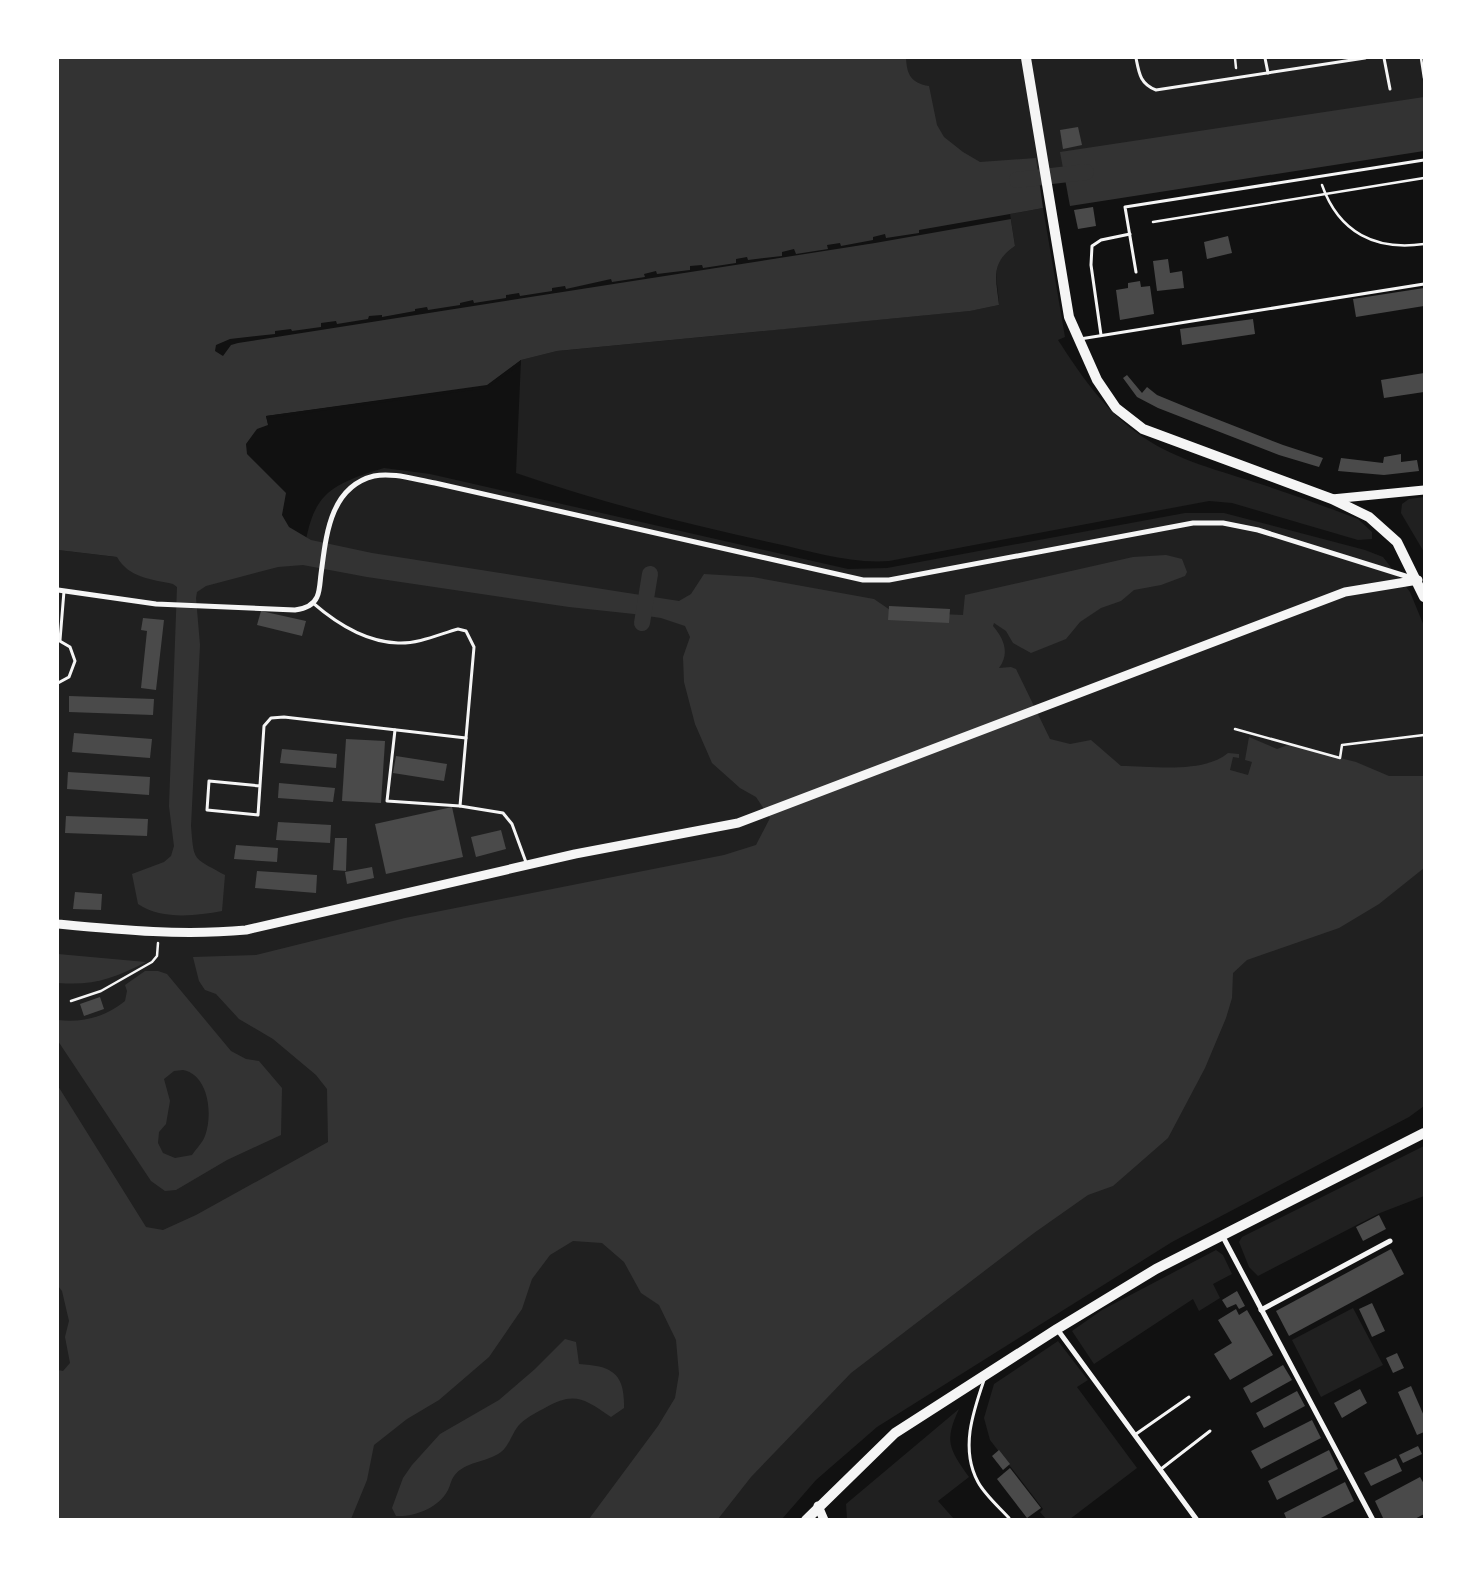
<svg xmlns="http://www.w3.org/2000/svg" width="1482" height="1577" viewBox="0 0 1482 1577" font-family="Cabin,sans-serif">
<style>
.green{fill:#202020}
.water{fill:#333;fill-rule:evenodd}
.pier{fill:#111}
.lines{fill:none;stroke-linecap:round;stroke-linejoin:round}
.canal{stroke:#333;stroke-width:16}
.building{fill:#4a4a4a}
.path{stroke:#f5f5f5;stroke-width:2.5}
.service{stroke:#f5f5f5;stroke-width:3}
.minor{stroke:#f5f5f5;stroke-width:5}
.tertiary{stroke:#f5f5f5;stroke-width:9}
.secondary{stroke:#f5f5f5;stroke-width:10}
</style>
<rect width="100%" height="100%" fill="#111"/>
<g class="green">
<polygon points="58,58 1424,58 1424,116 58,321"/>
<path d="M1043,208L1065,337L1058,340C1080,374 1103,408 1136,432C1170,458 1214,469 1254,482C1289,493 1324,506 1358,519L1372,532V539L1358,540L1232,503L1209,501L889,561C850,564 811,551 773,543C686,524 600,502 516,473L521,360L557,351L969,311L999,305C998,278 988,264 1015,246L1010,214Z"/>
<path d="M384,468L430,474L848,569L887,568L1185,513H1224L1365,550L1383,557L1410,592L1424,626V1106L1409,1117L1172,1242L877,1427L816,1480L782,1519L58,1520V550L117,557L302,565C311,499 320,487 384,468Z"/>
<polygon points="1424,497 1424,552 1401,513 1402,504 1409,499"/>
<polygon points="1424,1146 1424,1196 1380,1213 1258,1276 1249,1267 1239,1242 1242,1237"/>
<polygon points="1216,1250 1223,1255 1232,1274 1213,1284 1220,1298 1199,1311 1193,1299 1094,1364 1072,1331 1102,1310"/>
<polygon points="1353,1308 1383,1365 1321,1397 1292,1340"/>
<polygon points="1058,1341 1088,1380 1077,1387 1137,1468 1070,1519 1046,1519 1040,1512 1043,1509 990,1440 984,1418 994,1384"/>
<path d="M959,1409C944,1441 949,1449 969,1477L938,1501L954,1519H847L846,1504Z"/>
</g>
<g class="water">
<path d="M58,58H906C907,75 911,83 929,86L937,125L944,137L963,152L980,162L1036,158L1043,208L1010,214L1015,246C990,263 996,278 999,305L970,311L557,351L521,360L487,385L266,416L268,425L257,429L246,444L247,454L286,493L282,515L289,527L311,540L372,553L679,601L691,594L704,574L753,577L874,599L893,612L963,615L965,595L1133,557L1166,555L1182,559L1187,572L1185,576L1161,585L1134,590L1121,601L1101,608L1080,622L1066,639L1031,653L1013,643L1006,631L994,623L993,626C1004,639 1010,653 999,668L1011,667L1016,669L1050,739L1070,744L1091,740L1121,766C1152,766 1203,774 1228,753L1239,754V758L1233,757L1230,770L1248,775L1252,762L1245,760L1249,737L1277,749L1288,745L1356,762L1389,776H1424V868L1379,904L1339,928L1247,960L1233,973L1232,998L1226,1018L1205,1068L1168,1138L1113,1186L1088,1195L1034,1233L851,1373L751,1477L718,1519H589L658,1426L675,1398L679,1374L676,1340L659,1305L641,1293L624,1262L602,1243L573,1241L550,1255L532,1279L522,1309L489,1357L439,1400L407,1419L374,1445L367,1480L351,1519H58V1370L63,1371L70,1363L65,1337L69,1321L62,1291L58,1286V1086L146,1227L163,1230L196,1215L328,1142L327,1089L316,1075L273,1039L239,1019L216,994L205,990L199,981L193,957L256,955L405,918L724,855L756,845L770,818L756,797L740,788L712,763L695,724L684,682L683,657L690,637L685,626L661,618L634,614L569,607L367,577L303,565L278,567L206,586L197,592L196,598L200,645L191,826C194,863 193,857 225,875L222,911C195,916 162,920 138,904L132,874L164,862L171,856L174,846L169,806L177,587L173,584C151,579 129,578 117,557L58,550Z"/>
<polygon points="1424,97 1424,151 1070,206 1060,152"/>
<path d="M58,954L146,962C114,978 94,986 58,983Z"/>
<path d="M145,971H158L167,974L231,1051L246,1059L259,1061L282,1088L281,1135L227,1160L176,1190L165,1191L151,1181L58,1041V1020C83,1023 105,1017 125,1001L127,991L125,985ZM183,1070C209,1075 213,1115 205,1136C203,1142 196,1149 192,1155L175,1158L163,1153L158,1143L159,1132L166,1124L170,1101L164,1079L174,1071Z"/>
<path d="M565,1339L576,1342L579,1364C611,1366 625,1372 624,1408L611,1417C583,1398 574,1391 543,1409C535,1413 526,1418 520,1424C512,1432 510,1445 501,1452C486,1463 465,1461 454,1476C451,1480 450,1486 448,1490C439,1508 414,1517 396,1516L392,1508L403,1478L412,1465L440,1434L499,1400L535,1369Z"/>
</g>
<g class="pier">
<polygon points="1010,214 1011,219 875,243 238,343 231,345 223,356 215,351 216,345 230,339 275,334 275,331 291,329 292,331 321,327 321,323 336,321 337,324 368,319 369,316 382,315 382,317 415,311 415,309 427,307 428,310 460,305 460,303 473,300 474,303 506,298 506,295 519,293 520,296 552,291 552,288 565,286 566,289 611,279 612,282 645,277 644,274 656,271 657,274 690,270 690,266 702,265 703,268 736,263 736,259 747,257 748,260 782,256 782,252 794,249 796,254 828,249 827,245 840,243 841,246 873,240 873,237 885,234 886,238 919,233 919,230"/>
<polygon points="521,360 521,364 487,388 269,418 269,427 266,416 487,386"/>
</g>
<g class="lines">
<g class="canal">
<polyline points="1017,180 1086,172"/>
<polyline points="642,623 650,574"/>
</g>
</g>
<g class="building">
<polygon points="1078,127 1082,145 1063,149 1060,130"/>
<polygon points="1093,207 1096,226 1078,229 1074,210"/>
<polygon points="1228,236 1232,253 1207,259 1204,242"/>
<polygon points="1168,259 1170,273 1182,271 1184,288 1157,291 1153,261"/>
<polygon points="1140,281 1141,287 1150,286 1154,314 1120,320 1116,290 1128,288 1128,283"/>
<polygon points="1424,288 1424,306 1356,317 1353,299"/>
<polygon points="1253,319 1255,334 1182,345 1180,329"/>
<polygon points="1424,373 1424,392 1384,398 1381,380"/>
<polygon points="1127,375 1142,393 1147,387 1157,395 1191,409 1283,445 1323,458 1319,467 1279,455 1158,408 1137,397 1123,378"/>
<polygon points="1401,454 1401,462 1417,460 1419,471 1384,475 1338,471 1341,458 1383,463 1384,457"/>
<polygon points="889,606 950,609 949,623 888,620"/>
<polygon points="261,611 306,621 302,636 257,625"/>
<polygon points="143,618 164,620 156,690 141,688 147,631 141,630"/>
<polygon points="69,696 154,699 153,715 69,712"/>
<polygon points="74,733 152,739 150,758 72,752"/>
<polygon points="346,739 385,741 381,803 342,801"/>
<polygon points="282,749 337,754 336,768 280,763"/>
<polygon points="396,756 447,764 444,781 393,773"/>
<polygon points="68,772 150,777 149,795 67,789"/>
<polygon points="279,783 335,788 333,802 278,798"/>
<polygon points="452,807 463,857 386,874 375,824"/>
<polygon points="66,816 148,819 147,836 65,833"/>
<polygon points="278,822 331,825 330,843 276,840"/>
<polygon points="501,830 506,849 476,857 471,837"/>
<polygon points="335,838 347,838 346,871 333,870"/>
<polygon points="236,845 278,848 277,862 234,859"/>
<polygon points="372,867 374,878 347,884 345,872"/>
<polygon points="257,871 317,875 316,893 255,888"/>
<polygon points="75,892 102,894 101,910 73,909"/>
<polygon points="100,997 104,1009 84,1016 80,1004"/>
<polygon points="1379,1215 1386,1229 1363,1241 1356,1227"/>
<polygon points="1391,1249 1404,1274 1289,1336 1276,1311"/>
<polygon points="1237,1291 1245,1306 1239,1309 1236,1304 1227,1308 1222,1300"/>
<polygon points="1372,1303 1385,1331 1372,1337 1359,1309"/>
<polygon points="1236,1309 1239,1315 1247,1310 1273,1355 1230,1380 1214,1354 1232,1343 1218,1320"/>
<polygon points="1397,1353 1404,1368 1393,1373 1386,1358"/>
<polygon points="1283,1365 1292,1380 1251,1403 1243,1388"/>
<polygon points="1411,1386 1424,1416 1424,1432 1417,1435 1398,1392"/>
<polygon points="1360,1389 1367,1403 1342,1418 1334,1403"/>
<polygon points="1297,1391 1305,1406 1264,1428 1256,1413"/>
<polygon points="1312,1420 1321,1438 1261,1469 1251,1451"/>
<polygon points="1418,1446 1422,1454 1403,1463 1399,1455"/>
<polygon points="999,1450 1010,1464 1003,1470 992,1456"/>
<polygon points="1329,1450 1338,1469 1277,1500 1268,1481"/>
<polygon points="1396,1458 1402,1471 1371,1486 1364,1473"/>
<polygon points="1010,1468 1041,1508 1027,1518 997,1479"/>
<polygon points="1420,1477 1424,1484 1424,1514 1413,1520 1384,1520 1375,1501"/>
<polygon points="1345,1482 1354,1501 1317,1520 1287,1520 1284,1513"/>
</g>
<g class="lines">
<g class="path">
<polyline points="1235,58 1236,68"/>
<polyline points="1421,58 1424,78"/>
<path d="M1322,185C1339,233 1376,251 1424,244"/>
<polyline points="1153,222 1424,178"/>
<polyline points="1235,729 1340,758 1342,745 1424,735"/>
<polyline points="71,1001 101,991 152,962 157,956 158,943"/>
</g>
<g class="service">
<path d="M1136,58C1139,73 1140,84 1156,90L1365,58"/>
<polyline points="1265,58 1268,73"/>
<polyline points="1384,58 1390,89"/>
<polyline points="1136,272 1125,207 1424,160"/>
<polyline points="1101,335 1091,265 1092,246 1101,240 1130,234"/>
<polyline points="1080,339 1424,284"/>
<path d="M313,603C336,623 366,642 398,643C418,644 440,634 458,629L466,631L474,647L460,806L503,813L512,824L527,865"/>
<polyline points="58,640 70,647 75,661 69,677 58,683"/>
<polyline points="60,640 64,591"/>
<polyline points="395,730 387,801 460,806"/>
<polyline points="260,786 209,781 207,810 258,815 264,726 271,718 284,717 466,738"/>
<path d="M984,1380C973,1412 960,1449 978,1482C985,1495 999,1507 1009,1518"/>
<polyline points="1136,1434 1189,1397"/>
<polyline points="1161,1469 1210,1431"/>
</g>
<g class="minor">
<path d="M58,590L156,604L295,610C303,609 313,606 317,597C320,591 320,581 321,574C326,538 329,487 374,476C393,472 416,480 435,483L863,580H889L1193,523H1223L1258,530L1415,579"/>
<polyline points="1222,1235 1373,1520"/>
<polyline points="1261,1310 1390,1241"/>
<polyline points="1057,1329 1197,1520"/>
</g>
<g class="tertiary">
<polyline points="1332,499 1424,490"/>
<path d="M58,924C121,930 182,936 246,930L575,854L738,823L1345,592L1418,580"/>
<polyline points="818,1506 824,1520"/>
</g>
<g class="secondary">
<polyline points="1026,58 1069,317 1097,380 1116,408 1143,429 1332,499 1369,517 1397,542 1424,597"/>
<polyline points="806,1520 895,1433 1057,1329 1156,1269 1424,1133"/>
</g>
</g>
<rect width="1482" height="1577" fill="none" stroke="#ffffff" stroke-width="118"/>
</svg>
